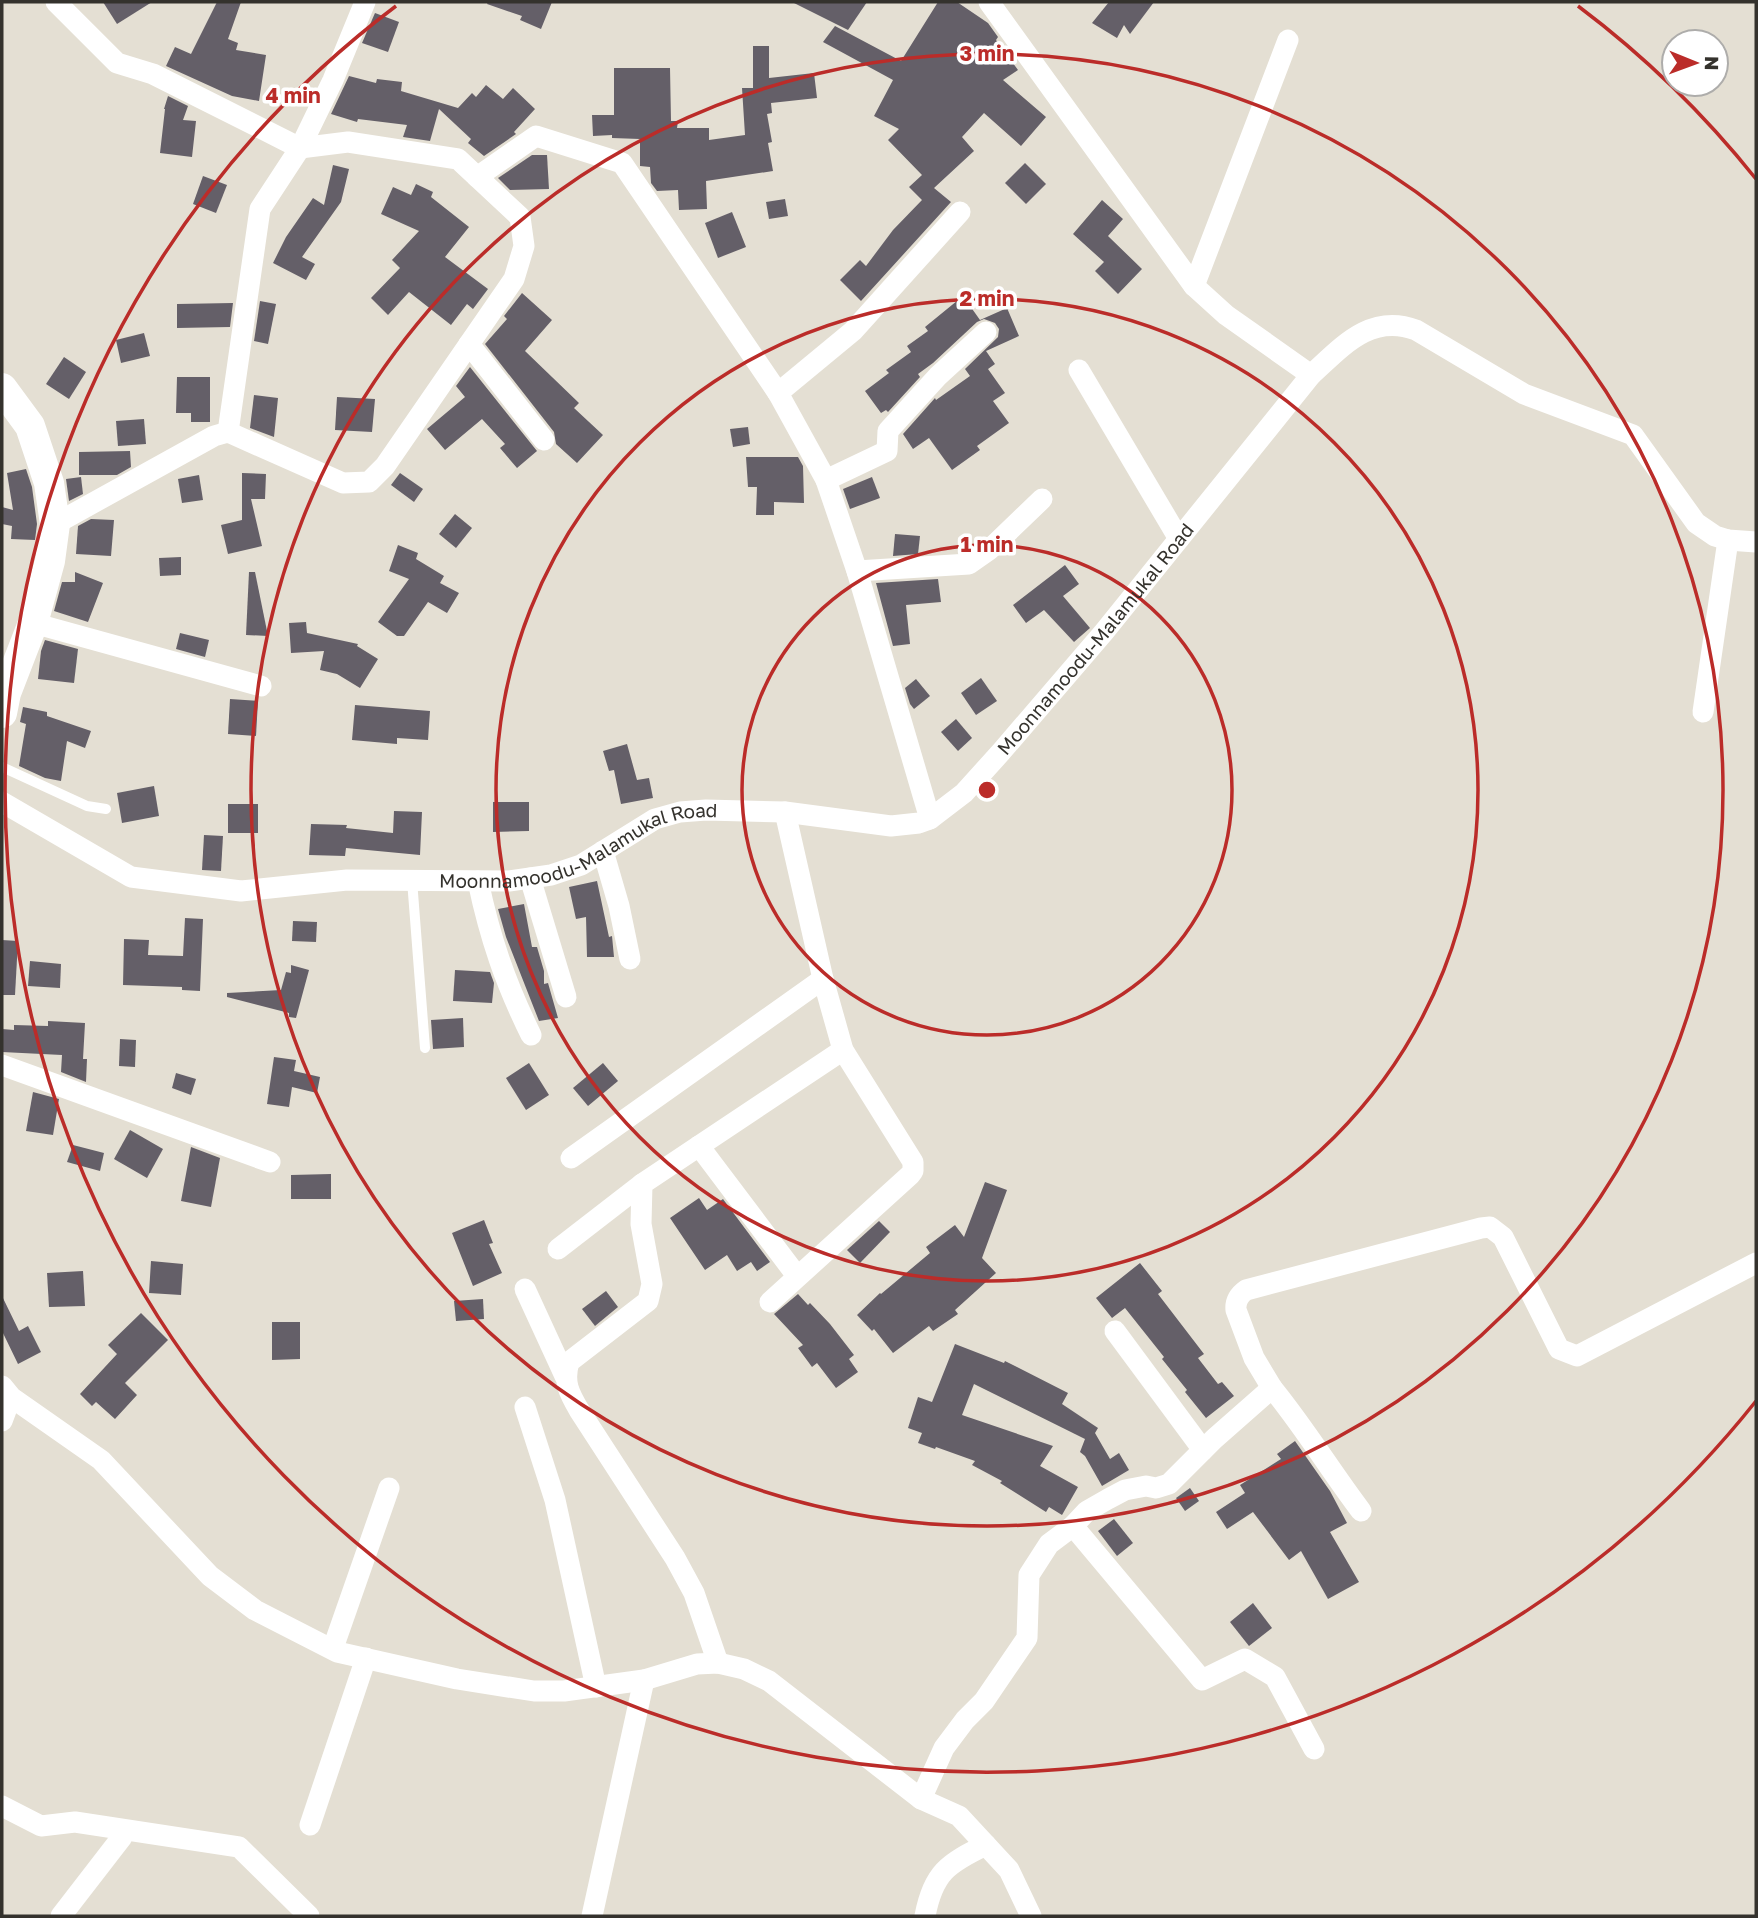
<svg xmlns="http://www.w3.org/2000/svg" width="1758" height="1918" viewBox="0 0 1758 1918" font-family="'Golos Text',sans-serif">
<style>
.building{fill:#645f68}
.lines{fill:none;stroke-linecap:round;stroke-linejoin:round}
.service{stroke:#fff;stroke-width:10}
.minor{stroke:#fff;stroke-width:21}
.secondary{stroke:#fff;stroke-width:30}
.ring{fill:none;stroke:#bb2c29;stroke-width:3.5}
.labels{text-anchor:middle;stroke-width:7;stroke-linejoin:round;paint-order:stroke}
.street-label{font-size:19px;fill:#34322d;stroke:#fff}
.centre{fill:#bb2c29;stroke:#fff;stroke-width:3.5}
.ring-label{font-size:21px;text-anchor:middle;font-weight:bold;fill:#bb2c29;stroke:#fff;stroke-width:7;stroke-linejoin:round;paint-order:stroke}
</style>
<rect width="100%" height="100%" fill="#e4dfd3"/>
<g class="building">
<polygon points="103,2 152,2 117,24"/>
<polygon points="217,2 241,2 228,39 238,43 236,50 266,55 259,101 232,96 166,66 175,47 191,54"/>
<polygon points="488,2 552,2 541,29 520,20 522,16 487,4"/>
<polygon points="792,2 867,2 848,30"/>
<polygon points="938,2 957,2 988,23 998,37 996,40 1018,70 1003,80 1046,117 1021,146 984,113 962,137 974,151 934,188 951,202 861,301 840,280 860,260 866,266 893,230 922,200 909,187 922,175 888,140 899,129 874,116 893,80 823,42 835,26 901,61"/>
<polygon points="1109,2 1154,2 1130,34 1124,25 1117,38 1092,23"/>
<polygon points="375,13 399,22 388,52 362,43"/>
<polygon points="753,46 769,46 769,78 814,73 817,98 771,103 772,113 767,114 772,142 768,143 773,171 706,181 707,209 679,210 678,190 657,191 651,183 650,167 640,166 640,139 612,138 612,135 593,136 592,115 614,115 614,68 670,68 671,121 678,121 677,128 709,128 709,140 745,135 742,88 753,88"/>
<polygon points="349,76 376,83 377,79 402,82 401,91 458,108 472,93 476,97 486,85 503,99 513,88 535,109 514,132 516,134 484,156 468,143 471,139 439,109 430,141 403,137 407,125 358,119 357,122 331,114"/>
<polygon points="168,96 188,106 183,120 196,121 192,157 160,153 165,109 164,109"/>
<polygon points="532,155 547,155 549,189 510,190 498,178"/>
<polygon points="1025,163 1046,184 1026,204 1005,183"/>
<polygon points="333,165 349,169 341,202 302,257 315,264 306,280 273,263 286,237 313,198 324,205"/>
<polygon points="203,176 227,185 216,213 193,204"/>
<polygon points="416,184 433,192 431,197 469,227 445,257 488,289 473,309 467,304 451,325 409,292 388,315 371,298 400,268 392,260 419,231 381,214 393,187 411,195"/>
<polygon points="785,199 788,216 769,219 766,202"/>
<polygon points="1102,200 1123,219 1108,236 1142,269 1118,294 1095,271 1104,262 1073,234"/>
<polygon points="732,212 746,247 718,258 705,223"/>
<polygon points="522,293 552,320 525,351 579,403 574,408 603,435 577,463 556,444 554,432 485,344 507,319 504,316"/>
<polygon points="963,296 980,320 1007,308 1019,336 986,351 995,364 988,369 1005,393 993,401 1009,423 977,446 980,450 952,470 929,438 913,449 903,434 935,398 936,400 970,376 965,369 998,337 999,329 995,323 984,319 977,322 933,363 918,374 920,377 888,412 886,410 881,413 865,391 889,373 886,370 911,352 907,346 928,331 925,327"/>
<polygon points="260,301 276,304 268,344 254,341"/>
<polygon points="233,303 230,327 177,328 177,304"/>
<polygon points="144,333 150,356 121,363 116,340"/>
<polygon points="64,357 86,372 69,399 46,384"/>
<polygon points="470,367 537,451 517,468 500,448 505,444 482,419 445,450 427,429 465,397 456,386"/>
<polygon points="177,377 210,377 210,422 191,422 191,413 176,413"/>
<polygon points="254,395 278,398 274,437 250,428"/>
<polygon points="337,397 375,399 372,432 335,430"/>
<polygon points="144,419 146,444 118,446 116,421"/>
<polygon points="748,427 750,444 733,447 730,429"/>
<polygon points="130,451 131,467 117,475 79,475 79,452"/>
<polygon points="746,457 798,457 803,466 804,503 774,502 774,515 756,515 757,487 748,487"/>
<polygon points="26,469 32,487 37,524 35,540 11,539 12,526 2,524 2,507 13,510 7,473"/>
<polygon points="242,473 266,474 265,499 251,499 262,546 228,554 221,525 242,520"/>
<polygon points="400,473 423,489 414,502 391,485"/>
<polygon points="199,475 203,500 182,503 178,479"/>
<polygon points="81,477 83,494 69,501 66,479"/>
<polygon points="872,477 880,498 850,509 843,489"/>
<polygon points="455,514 472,528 456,548 439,534"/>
<polygon points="91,519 114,520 111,556 76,554 78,526"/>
<polygon points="895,534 920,536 918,554 893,556"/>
<polygon points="398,545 418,553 416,559 444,576 440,583 459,593 447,613 428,602 404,636 397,636 378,622 409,579 389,571"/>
<polygon points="181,557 181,575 160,576 159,558"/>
<polygon points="1065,565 1079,584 1063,596 1090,628 1074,642 1044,610 1026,623 1013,605"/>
<polygon points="75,572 103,583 88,622 54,611 62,582 75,582"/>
<polygon points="249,572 255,572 268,636 246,635"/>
<polygon points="938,579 941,602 906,605 910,644 893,646 876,583"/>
<polygon points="306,622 307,633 358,644 357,646 378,659 360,688 337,674 320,670 324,651 291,653 289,623"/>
<polygon points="180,633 209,640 205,657 176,649"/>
<polygon points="45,640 78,649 74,683 38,679 41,651"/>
<polygon points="981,678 997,701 976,715 961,693"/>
<polygon points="916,679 930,696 914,709 910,704 905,688"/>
<polygon points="230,699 258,701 256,736 228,734"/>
<polygon points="355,705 430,711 428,740 397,738 397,744 352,740"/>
<polygon points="23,707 47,712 47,716 91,731 85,748 67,741 61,781 45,778 19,766 26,724 20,722"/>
<polygon points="956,719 972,738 958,751 941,732"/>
<polygon points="627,744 637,780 649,778 653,798 621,804 614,770 609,771 603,751"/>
<polygon points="154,786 159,816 122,823 117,793"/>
<polygon points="493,802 529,802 529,831 493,832"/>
<rect x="228" y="804" width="30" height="29"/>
<polygon points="394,811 422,812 420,855 346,848 345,856 309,855 311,824 347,825 346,828 393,833"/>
<polygon points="204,835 223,836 221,871 202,870"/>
<polygon points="597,881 609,937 612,936 614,957 587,957 586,917 576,919 569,887"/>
<polygon points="524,904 532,947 537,947 544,971 544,984 548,983 558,1018 539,1021 506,937 498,909"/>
<polygon points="185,918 203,919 200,991 182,990 182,987 123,985 124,939 149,940 148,955 183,956"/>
<polygon points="293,921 317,922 316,942 292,941"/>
<polygon points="2,940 18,941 15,995 2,995"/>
<polygon points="30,961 61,964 60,988 28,986"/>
<polygon points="291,965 309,970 296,1018 289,1017 289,1013 227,997 227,993 281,990 286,972 291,973"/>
<polygon points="455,970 490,972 494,983 492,1003 453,1001"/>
<polygon points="463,1018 464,1047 433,1049 431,1020"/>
<polygon points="48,1021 85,1023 83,1059 87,1059 86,1082 61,1072 62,1055 2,1052 2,1029 14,1030 14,1025 48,1026"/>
<polygon points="120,1039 136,1040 135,1067 119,1066"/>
<polygon points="274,1057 296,1060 294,1071 320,1077 317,1093 292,1087 289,1107 267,1104"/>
<polygon points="529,1063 549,1095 526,1110 506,1078"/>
<polygon points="603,1063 618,1081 588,1106 573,1088"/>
<polygon points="176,1073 196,1079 191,1095 172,1088"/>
<polygon points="33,1092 59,1099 53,1135 26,1131"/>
<polygon points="130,1130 163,1149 147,1178 114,1159"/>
<polygon points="73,1145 104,1153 100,1171 67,1162"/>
<polygon points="191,1147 220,1158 211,1207 181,1201"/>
<polygon points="331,1174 331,1199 291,1199 291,1175"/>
<polygon points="985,1182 1007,1190 982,1258 996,1273 955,1310 958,1314 933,1331 929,1326 893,1353 874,1329 872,1331 857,1315 880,1293 881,1294 930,1253 926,1247 955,1225 964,1237"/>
<polygon points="699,1198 707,1210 723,1199 770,1262 757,1271 751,1262 737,1271 727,1255 705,1270 670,1218"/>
<polygon points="484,1220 493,1243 489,1244 502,1273 473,1286 452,1233"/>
<polygon points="879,1221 890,1232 860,1263 847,1250"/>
<polygon points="151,1261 183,1264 181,1295 149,1293"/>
<polygon points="1140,1263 1162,1291 1158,1294 1204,1354 1198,1358 1218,1384 1222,1382 1234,1396 1206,1418 1185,1392 1187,1390 1162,1359 1164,1357 1125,1308 1112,1318 1096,1298"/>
<polygon points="83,1271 85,1306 49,1307 47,1273"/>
<polygon points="606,1291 618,1307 595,1326 582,1309"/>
<polygon points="798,1294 808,1305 810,1303 830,1324 854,1355 849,1359 858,1372 836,1388 817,1363 812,1367 798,1348 803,1345 774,1314"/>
<polygon points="2,1296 19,1331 28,1326 41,1352 18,1364 2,1331"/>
<polygon points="483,1299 484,1319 456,1321 454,1301"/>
<polygon points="141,1313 168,1340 125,1383 137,1395 115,1419 96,1402 92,1406 80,1394 117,1354 108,1345"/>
<polygon points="272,1322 300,1322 300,1359 272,1360"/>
<polygon points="955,1344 1004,1363 1005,1361 1068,1393 1062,1404 1098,1428 1095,1433 1110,1459 1119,1453 1129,1470 1102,1486 1085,1456 1080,1452 1085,1439 974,1384 962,1415 1053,1446 1040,1466 1078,1487 1062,1515 1049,1507 1046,1512 1000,1483 1002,1481 972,1465 975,1461 936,1447 935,1449 918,1443 922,1433 908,1428 918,1397 932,1402"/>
<polygon points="1295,1441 1330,1491 1347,1523 1330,1532 1359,1582 1328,1599 1301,1551 1289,1560 1253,1512 1227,1529 1216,1512 1245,1493 1240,1485 1281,1459 1277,1454"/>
<polygon points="1190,1488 1199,1501 1185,1511 1176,1498"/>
<polygon points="1114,1519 1133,1543 1117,1556 1098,1531"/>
<polygon points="1253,1603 1272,1628 1249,1646 1230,1622"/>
</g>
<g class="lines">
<g class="service">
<polyline points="2,767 87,806 106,809"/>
<polyline points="412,880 425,1048"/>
</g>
<g class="minor">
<polyline points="989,2 1194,286 1226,315 1311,375"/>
<polyline points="477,177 536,136 622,163 778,393"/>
<polyline points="1194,286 1288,40"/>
<polyline points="469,344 544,440"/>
<polyline points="1079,370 1179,539"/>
<polyline points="228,432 260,209 300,148 333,80 365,2"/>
<polyline points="826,480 887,451 888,431 938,376 986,332"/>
<polyline points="55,524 214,436 228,432 343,483 369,482 385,466 514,279 524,246 520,217 458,159 348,142 300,148 153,74 117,63 56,2"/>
<polyline points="857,571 969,564 989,550 1042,499"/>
<polyline points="33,623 261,686"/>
<polyline points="1703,712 1728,540"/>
<path id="s1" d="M2,802L131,877L241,891L347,880L509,881L551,875L581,865L655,819L680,812L706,810L785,812L891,826L919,823L930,819L964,793L1001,752L1104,632L1311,375C1342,347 1370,313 1416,330L1524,394L1633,435L1696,523L1715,536L1728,540L1756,542"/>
<polyline points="930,819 857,571 826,480 778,393 853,331 960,212"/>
<polyline points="603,851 619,906 630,959"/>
<polyline points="530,878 566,997"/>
<path d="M478,881C490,938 505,982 531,1035"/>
<polyline points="2,1065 270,1162"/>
<polyline points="699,1146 797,1276"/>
<polyline points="571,1158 823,979"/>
<polyline points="558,1249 642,1184"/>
<polyline points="525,1289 565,1376"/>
<polyline points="770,1302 910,1175 913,1171 913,1162 843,1050 823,979 785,812"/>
<polyline points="1115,1331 1203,1450"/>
<polyline points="2,1386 11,1397 101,1460 210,1576 255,1610 337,1652 457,1679 534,1691 564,1691 644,1680 697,1664 718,1663 744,1669 769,1681 921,1799 959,1816 1009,1870 1031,1916"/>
<path d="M1272,1388L1254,1358L1236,1310C1235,1301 1239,1295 1246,1290L1481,1228L1490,1227L1503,1237L1559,1349L1577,1356L1756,1263"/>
<polyline points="525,1407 555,1500 596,1687"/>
<polyline points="2,1421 11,1397"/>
<polyline points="1073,1526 1202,1680 1245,1659 1275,1677 1314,1749"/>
<polyline points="333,1648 389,1488"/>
<path d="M718,1663L694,1593L675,1558L579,1410C569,1393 563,1382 569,1362L648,1301L652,1284L641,1224L642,1184L843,1050"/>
<path d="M921,1799L944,1748L965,1720L984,1701L1027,1638L1029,1575L1049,1544L1073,1526L1087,1511L1108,1499L1125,1490L1146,1486L1156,1488L1169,1484L1214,1439L1272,1388C1304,1427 1330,1470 1361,1511"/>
<polyline points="2,1806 41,1826 75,1822 239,1847 309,1916"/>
<polyline points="310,1825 366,1658"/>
<polyline points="61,1916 122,1837"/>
<polyline points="592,1916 644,1680"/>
<path d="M925,1916C933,1873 948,1863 986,1845"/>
</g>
<polyline class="secondary" points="2,388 30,426 49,483 55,524 50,561 33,623 6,693 2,713"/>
</g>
<g class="ring">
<circle cx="987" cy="790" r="245"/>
<circle cx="987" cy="790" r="491"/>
<circle cx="987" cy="790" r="736"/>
<path d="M1756 1401A982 982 0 1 1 396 6M1578 6A982 982 0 0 1 1756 179"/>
</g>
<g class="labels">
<g class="street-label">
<text dy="7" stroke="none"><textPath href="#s1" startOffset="1213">Moonnamoodu-Malamukal Road</textPath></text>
<text dy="7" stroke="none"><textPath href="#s1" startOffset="606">Moonnamoodu-Malamukal Road</textPath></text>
</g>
</g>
<circle cx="987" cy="790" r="10" class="centre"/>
<g class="ring-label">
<text x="987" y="61">3 min</text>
<text x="293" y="103">4 min</text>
<text x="987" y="306">2 min</text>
<text x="987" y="552">1 min</text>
</g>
<rect width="1758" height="1918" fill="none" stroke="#34322d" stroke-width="7"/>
<g transform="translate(1695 63) rotate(91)"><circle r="33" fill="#ffffff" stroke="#aeadab" stroke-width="2"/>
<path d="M0-5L12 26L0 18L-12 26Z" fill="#bb2c29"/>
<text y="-10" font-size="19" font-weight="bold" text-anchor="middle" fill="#34322d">N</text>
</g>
</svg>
